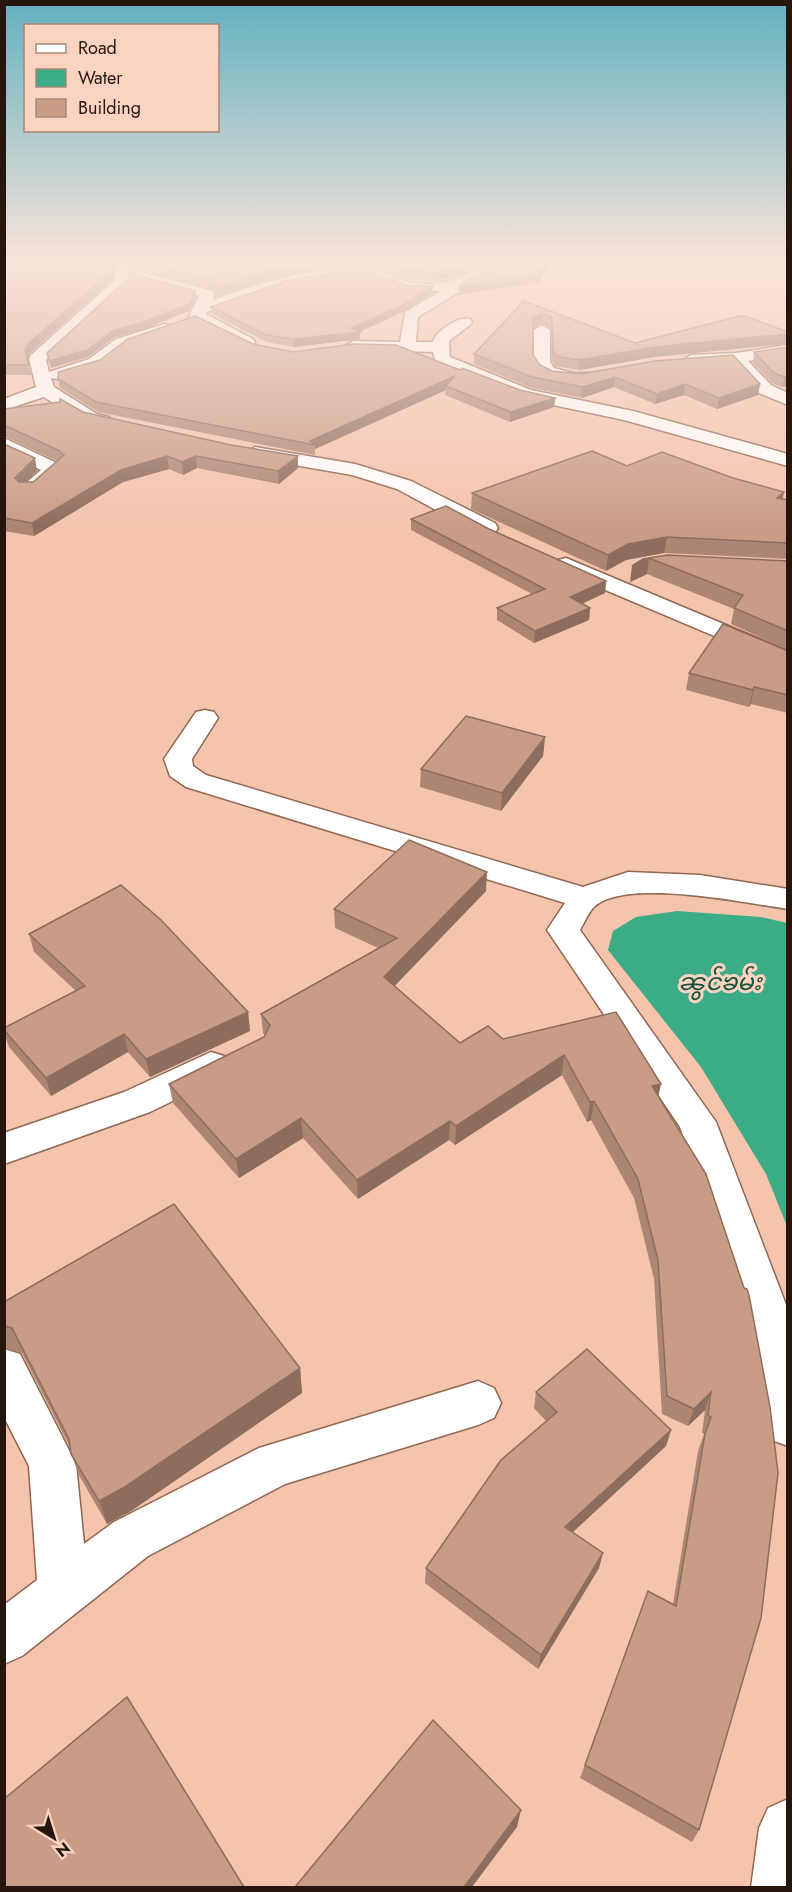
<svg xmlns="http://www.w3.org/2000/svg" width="792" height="1892" viewBox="0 0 792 1892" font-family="Jost,'Noto Sans Myanmar',sans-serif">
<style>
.water{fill:#3bac85}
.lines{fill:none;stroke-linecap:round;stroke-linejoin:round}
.minor-casing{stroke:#916652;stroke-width:3}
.minor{fill:#fff;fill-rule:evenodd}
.wall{fill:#ad8673}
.shaded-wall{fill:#8d6d5e}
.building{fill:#c99c86;stroke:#8d6d5e;stroke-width:1.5}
.labels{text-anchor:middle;stroke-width:6;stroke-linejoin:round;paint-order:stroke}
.water-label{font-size:24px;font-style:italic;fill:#15523e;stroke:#fad3c1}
</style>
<rect width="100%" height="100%" fill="#f4c4ad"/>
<polygon class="water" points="677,911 761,917 787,923 787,1226 766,1174 701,1067 608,950 613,931 636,917"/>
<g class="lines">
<defs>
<g id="minor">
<path d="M105,263H124L129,269L213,291L215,294L213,300C260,283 309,267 360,267C377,267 388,277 404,281C428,287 464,284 480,263H494L484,277L418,317L416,342H433C436,331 458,316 470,319L472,322L470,325L449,341L450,357L531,390L633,411L788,454V466L624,420L520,398L471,380L436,363L433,352L347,349L345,346L353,341L400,342L405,312L441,291H409L392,287L368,276H342L286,286L207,312L206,314L253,339L255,342L253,345L247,347L191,319L189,316L199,296L129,277L127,284L46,360L49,372L89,359L116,339L165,324L171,326L173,329L171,332L128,345L101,367L57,379L51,378L54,387L97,414L109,417L111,421L109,425C86,430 62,408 44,397L4,410V399L36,387L29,359L31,355L115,280V269Z"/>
<polygon points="542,325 550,330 550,362 554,368 573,373 593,373 596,377 593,381 572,383 541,375 534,362 534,330"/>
<polygon points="788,345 788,355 748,361 771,385 788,393 788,405 759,393 732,363 691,365 683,360 691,355 736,353"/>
<polygon points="4,438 61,465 64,469 36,493 22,493 19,489 41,470 4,452"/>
<polygon points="255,447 355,464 411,481 495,523 498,528 495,533 479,533 397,489 352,475 248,457 245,453"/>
<polygon points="566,558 788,651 788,667 558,570 555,565 558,560"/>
<path d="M205,710L214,712L218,718L192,759L193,766L206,775L583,887L628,872L700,875L788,889V909C746,903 627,878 595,906C589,911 584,923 580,930L716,1122L788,1310V1446L772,1440L765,1424L745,1313L680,1127L547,930L565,903L186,787L170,776L164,759L196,712Z"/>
<polygon points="211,1052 224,1056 229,1066 224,1076 150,1112 4,1164 4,1133 124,1092"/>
<polygon points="4,1349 20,1354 76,1464 84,1544 114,1522 259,1448 478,1381 494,1388 501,1403 494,1418 478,1425 285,1484 148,1556 22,1656 4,1664 4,1605 37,1580 29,1466 4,1417"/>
<polygon points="788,1799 788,1888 751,1888 759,1828 768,1808"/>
</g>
</defs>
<use href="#minor" class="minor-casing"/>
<use href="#minor" class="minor"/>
</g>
<g class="wall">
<polygon points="4,263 112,263 113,279 30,353 27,359 31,375 4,375"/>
<polygon points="126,263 477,263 464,274 434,281 405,279 367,265 322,268 266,280 217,296 214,289 130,267"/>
<polygon points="409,286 433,286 433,293 403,312 360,332 360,339 294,347 267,342 212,314 211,307"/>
<polygon points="524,301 654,357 579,370 555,366 552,361 551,328 541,323 533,328 533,355 540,365 552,371 760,384 758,395 717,409 684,395 655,404 614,387 582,398 532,388 474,364 474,354"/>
<polygon points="253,344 293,352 460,370 520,390 555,398 554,407 510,422 445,395 446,390 315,449 315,455 98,412 60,388 58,379"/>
<polygon points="788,347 788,386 782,387 772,383 753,363 754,352"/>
<polygon points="60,402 83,412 231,445 298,456 298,468 279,484 197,468 183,475 169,469 123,482 34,536 4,531 4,444 37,471 25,482 33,482 57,461 4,436 4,409"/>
<polygon points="627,466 788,500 788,559 664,553 626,560 606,571 471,509 472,493"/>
<polygon points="411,519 489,529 606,581 605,593 582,604 590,608 589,620 534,643 497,620 497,608 532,594 411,530"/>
<polygon points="667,555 788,561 788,650 731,624 734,609 647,574 630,582 643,559"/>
<polygon points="788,651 788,713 751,704 749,707 686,690 689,673"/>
<polygon points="545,737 543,756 501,811 420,787 421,769"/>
<polygon points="486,891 394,986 460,1043 503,1039 616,1012 659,1097 744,1288 699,1830 692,1842 580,1778 648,1591 673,1604 698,1451 704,1434 702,1433 705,1410 688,1426 662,1414 654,1279 634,1198 591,1120 587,1122 562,1075 455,1145 449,1140 358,1199 303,1138 239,1178 173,1103 169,1084 264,1037 265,1035 263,1033 261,1014 378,948 335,928 334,909"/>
<polygon points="29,934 248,1012 250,1031 150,1077 128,1052 51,1096 9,1047 4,1033 4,1028 76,991 34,952"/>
<polygon points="4,1302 300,1368 302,1393 131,1511 107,1524 80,1477 71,1454 70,1447 22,1353 4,1348"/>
<polygon points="536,1392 671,1430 666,1446 573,1532 599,1568 538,1669 425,1583 426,1568 546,1421 534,1408"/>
</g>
<g class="shaded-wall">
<polygon points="112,263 113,279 30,353 27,360 25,350 28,344"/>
<polygon points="304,263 322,263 322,268 266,280 217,296 216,288 266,271"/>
<polygon points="467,263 477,263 464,274 434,281 434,273"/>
<polygon points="550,263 548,273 527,275 528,267"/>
<polygon points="541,274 541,282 459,295 459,286"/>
<polygon points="433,286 433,293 403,312 359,332 360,332 360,339 294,347 294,339 351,328"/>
<polygon points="195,291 196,297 189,311 142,330 115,337 88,357 51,368 49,361"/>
<polygon points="542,313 541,323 533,328 533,318"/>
<polygon points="788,334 788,344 654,357 579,370 579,360 655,347"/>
<polygon points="455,376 446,386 446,390 315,449 315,445 310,441"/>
<polygon points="788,376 788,386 782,387 784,377"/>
<polygon points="615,377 614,387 582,398 583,387"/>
<polygon points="685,384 684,395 655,404 657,394"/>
<polygon points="760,384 758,395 717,409 719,398"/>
<polygon points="555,398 554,407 510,422 511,412"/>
<polygon points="167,456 169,469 123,482 34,536 32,523 121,470"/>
<polygon points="196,456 197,468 183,475 182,462"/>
<polygon points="298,456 298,468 279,484 278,471"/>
<polygon points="35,458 37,471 17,490 15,478"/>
<polygon points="784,492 781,507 777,498"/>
<polygon points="667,537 664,553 626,560 606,571 608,555 628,544"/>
<polygon points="649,558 647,574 630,582 632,566"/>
<polygon points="606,581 605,593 569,609 570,597"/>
<polygon points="590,608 589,620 534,643 535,631"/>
<polygon points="754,687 751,704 749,707 753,690"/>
<polygon points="545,737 543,756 501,811 502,793"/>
<polygon points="487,872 486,891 384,997 384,977"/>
<polygon points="248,1012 250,1031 150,1077 146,1059"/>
<polygon points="124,1034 128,1052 51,1096 46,1078"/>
<polygon points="564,1055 562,1075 455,1145 456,1126"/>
<polygon points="661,1084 657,1103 652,1086"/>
<polygon points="594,1101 591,1120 587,1122 590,1102"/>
<polygon points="301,1118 303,1138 239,1178 236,1159"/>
<polygon points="450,1121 449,1140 358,1199 357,1180"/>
<polygon points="300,1368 302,1393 131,1511 107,1524 99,1501"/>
<polygon points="711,1392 705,1410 688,1426 694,1409"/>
<polygon points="671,1430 666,1446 562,1542 565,1527"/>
<polygon points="603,1553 599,1568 538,1669 541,1655"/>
<polygon points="521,1810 517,1827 472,1887 464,1887"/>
</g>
<g class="building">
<polygon points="4,263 112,263 112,270 28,344 25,350 29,365 4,365"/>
<polygon points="146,263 304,263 266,271 216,288 213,280"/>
<polygon points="384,263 467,263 464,265 434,273 405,270"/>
<polygon points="490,263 549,263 549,264 528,267 541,274 459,286 486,270"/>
<polygon points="342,272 367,272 409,286 433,286 403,305 351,328 360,332 294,339 266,335 211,307 286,281"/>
<polygon points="130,273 195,291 189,304 141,323 114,330 87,350 49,361 47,353 128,279"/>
<polygon points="524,301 635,343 740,316 745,316 788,332 788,334 655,347 579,360 556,356 553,351 552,318 542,313 533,318 533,355 540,365 552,371 581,374 655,361 733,355 760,384 719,398 685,384 657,394 615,377 583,387 532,377 474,354"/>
<polygon points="195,316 253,344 293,352 353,344 396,345 460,370 462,368 520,390 555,398 511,412 446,386 455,376 310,441 315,445 96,402 58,379 58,372 100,360 128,339"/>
<polygon points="788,347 788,376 784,377 774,373 754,352"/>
<polygon points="60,399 83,412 231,445 298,456 278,471 196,456 182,462 167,456 121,470 32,523 4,518 4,444 35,458 15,478 19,482 33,482 64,455 60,451 4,425 4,409 60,402"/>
<polygon points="592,451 627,466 662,452 733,478 784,492 777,498 788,500 788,543 667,537 628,544 608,555 472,493"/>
<polygon points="446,506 489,529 606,581 570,597 590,608 535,631 497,608 545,589 411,519"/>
<polygon points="667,555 788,561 788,631 734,608 743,595 649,558 632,566 643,559"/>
<polygon points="723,624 788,651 788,695 754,687 753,690 689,673"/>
<polygon points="466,716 545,737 502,793 421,769"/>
<polygon points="409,840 487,872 384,977 460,1043 488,1026 503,1039 616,1012 661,1084 652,1086 706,1174 744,1288 747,1289 749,1295 770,1407 778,1473 761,1618 699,1830 585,1765 648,1591 676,1606 705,1434 711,1417 708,1415 711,1392 694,1409 667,1396 658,1260 638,1179 594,1101 590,1102 564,1055 456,1126 450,1121 357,1180 301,1118 236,1159 169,1084 264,1037 270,1025 261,1014 397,938 334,909"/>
<polygon points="121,885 161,920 248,1012 146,1059 124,1034 46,1078 4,1030 4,1028 85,986 29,934"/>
<polygon points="174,1204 300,1368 123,1488 99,1501 71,1454 69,1439 12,1328 4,1326 4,1302"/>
<polygon points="587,1349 671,1430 565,1527 603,1553 541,1655 426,1568 501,1460 557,1412 536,1392"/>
<polygon points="127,1697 244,1887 4,1887 4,1799"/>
<polygon points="433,1720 521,1810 464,1887 295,1887"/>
</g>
<linearGradient id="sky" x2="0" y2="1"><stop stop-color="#63b1c0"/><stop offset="0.5" stop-color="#fae4da"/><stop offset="1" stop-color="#fae4da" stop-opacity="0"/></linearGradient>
<rect width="792" height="528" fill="url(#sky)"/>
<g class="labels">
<g class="water-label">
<text x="720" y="990">ၼွင်ၶမ်း</text>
</g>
</g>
<rect width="792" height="1892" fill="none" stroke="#27160d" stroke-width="12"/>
<rect x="24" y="24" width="195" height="108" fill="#fad3c1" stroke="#a68779" stroke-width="1.5"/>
<rect x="36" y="44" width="30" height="9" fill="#ffffff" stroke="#a68779" stroke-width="1.5"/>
<text x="78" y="54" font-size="18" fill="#27160d">Road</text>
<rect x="36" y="69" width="30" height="18" fill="#3bac85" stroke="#a68779" stroke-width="1.5"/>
<text x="78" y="84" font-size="18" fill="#27160d">Water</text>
<rect x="36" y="99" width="30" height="18" fill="#c99c86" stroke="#a68779" stroke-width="1.5"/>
<text x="78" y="114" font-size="18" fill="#27160d">Building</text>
<g transform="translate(54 1838) rotate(142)" stroke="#fad3c1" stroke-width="4.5" paint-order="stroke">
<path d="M0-4.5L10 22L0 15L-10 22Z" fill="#27160d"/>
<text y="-9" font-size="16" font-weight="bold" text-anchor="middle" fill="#27160d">N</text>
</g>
</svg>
